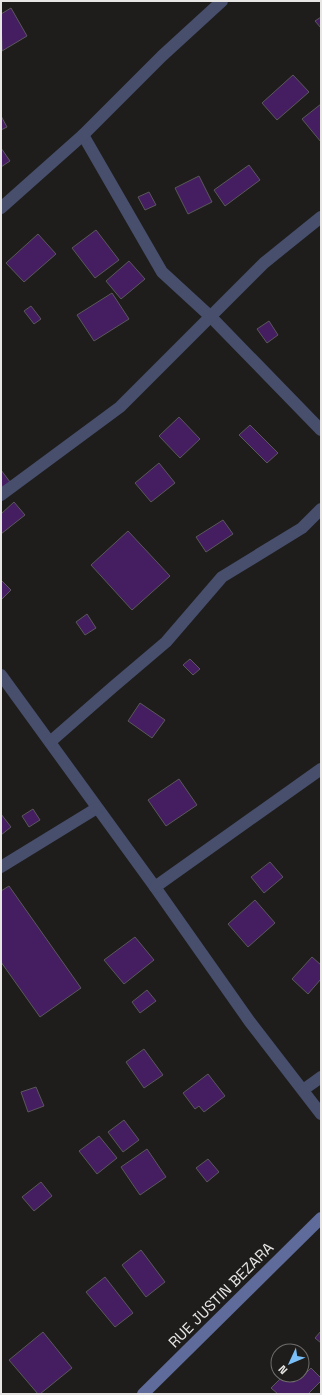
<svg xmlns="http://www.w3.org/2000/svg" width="322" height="1395" viewBox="0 0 322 1395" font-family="'Space Grotesk',sans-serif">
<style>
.building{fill:#441e60;stroke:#5a585b}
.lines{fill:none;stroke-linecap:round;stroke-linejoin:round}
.street{stroke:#474f6d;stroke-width:12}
.secondary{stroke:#5e6b9b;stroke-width:12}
.labels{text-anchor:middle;stroke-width:4;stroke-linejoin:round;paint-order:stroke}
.street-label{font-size:15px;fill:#e7e6e5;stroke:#1f1d1b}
</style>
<rect width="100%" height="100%" fill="#1f1d1b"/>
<g class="building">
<polygon points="11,8 27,36 2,51 1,14"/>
<polygon points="321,17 321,28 315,21"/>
<polygon points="293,75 309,92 277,120 262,103"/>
<polygon points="321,104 321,142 302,119"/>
<polygon points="1,116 7,127 1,130"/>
<polygon points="1,148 10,161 1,167"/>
<polygon points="249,165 260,180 225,206 214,190"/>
<polygon points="199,176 212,202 188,214 175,188"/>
<polygon points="149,192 156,205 145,210 138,197"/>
<polygon points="96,230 119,260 95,278 72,248"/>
<polygon points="38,234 56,254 24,282 6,263"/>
<polygon points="129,261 145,279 121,299 106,281"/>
<polygon points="112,293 129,319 94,341 77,315"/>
<polygon points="31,306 41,319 34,324 24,311"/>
<polygon points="269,321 278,335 267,343 257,329"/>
<polygon points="179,417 200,439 180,458 159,436"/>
<polygon points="250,425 278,453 267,463 239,435"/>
<polygon points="159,463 175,483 151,502 135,483"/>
<polygon points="1,470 10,482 1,488"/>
<polygon points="14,502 25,515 1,534 1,514"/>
<polygon points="223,520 233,534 206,552 196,537"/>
<polygon points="128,531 170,576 132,610 91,565"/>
<polygon points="1,580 11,590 1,600"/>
<polygon points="87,614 96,628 85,635 76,622"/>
<polygon points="190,659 200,669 193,675 183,665"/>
<polygon points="140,703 165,720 152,738 128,721"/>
<polygon points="179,779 197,805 166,826 148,800"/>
<polygon points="33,809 40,820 29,827 22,816"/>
<polygon points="1,814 11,827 1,835"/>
<polygon points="270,862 283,877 264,893 251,877"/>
<polygon points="9,886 81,988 40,1017 1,962 1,891"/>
<polygon points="255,900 275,923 248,947 228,924"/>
<polygon points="135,937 154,960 124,984 104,960"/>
<polygon points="312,957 321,965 321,979 308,994 292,979"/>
<polygon points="147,990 156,1001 140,1013 132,1002"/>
<polygon points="144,1049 163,1075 144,1088 126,1062"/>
<polygon points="208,1074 225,1096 204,1112 199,1106 195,1109 183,1093"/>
<polygon points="36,1087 44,1106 28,1112 21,1092"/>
<polygon points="124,1120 139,1140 123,1152 108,1132"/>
<polygon points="99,1136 117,1158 97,1174 79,1151"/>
<polygon points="147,1149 166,1177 140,1195 121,1167"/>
<polygon points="208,1159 219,1172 207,1182 196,1168"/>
<polygon points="41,1182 52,1196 34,1211 22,1197"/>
<polygon points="141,1250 165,1282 146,1297 122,1265"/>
<polygon points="105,1277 133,1313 115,1327 86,1292"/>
<polygon points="321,1331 321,1343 315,1338"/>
<polygon points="43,1332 72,1368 40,1394 38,1394 9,1360"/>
<polygon points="311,1368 321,1378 321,1381 308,1394 278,1394 271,1388 284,1375 299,1375 302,1377"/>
</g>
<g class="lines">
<g class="street">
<polyline points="83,135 162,272 211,317 321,430"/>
<polyline points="1,208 83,135 162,56 222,1"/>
<polyline points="1,495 120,407 264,263 321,217"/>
<polyline points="1,675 155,887 250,1022 321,1114"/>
<polyline points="50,742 113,687 166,642 222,577 302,528 321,509"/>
<polyline points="1,867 97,808"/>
<polyline points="155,887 321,769"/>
<polyline points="303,1090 321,1077"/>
</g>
<polyline class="secondary" points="143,1394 321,1218"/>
</g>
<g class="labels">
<g class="street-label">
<text transform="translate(221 1295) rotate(-45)" y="5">RUE JUSTIN BEZARA</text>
</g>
</g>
<rect width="322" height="1395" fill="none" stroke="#e7e6e5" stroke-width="4"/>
<g transform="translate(290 1363) rotate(226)"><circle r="19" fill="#1f1d1b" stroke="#6f6d6c"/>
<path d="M0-3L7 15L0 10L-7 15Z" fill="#7abff8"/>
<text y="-6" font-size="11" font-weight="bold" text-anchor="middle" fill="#e7e6e5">N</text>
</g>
</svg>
